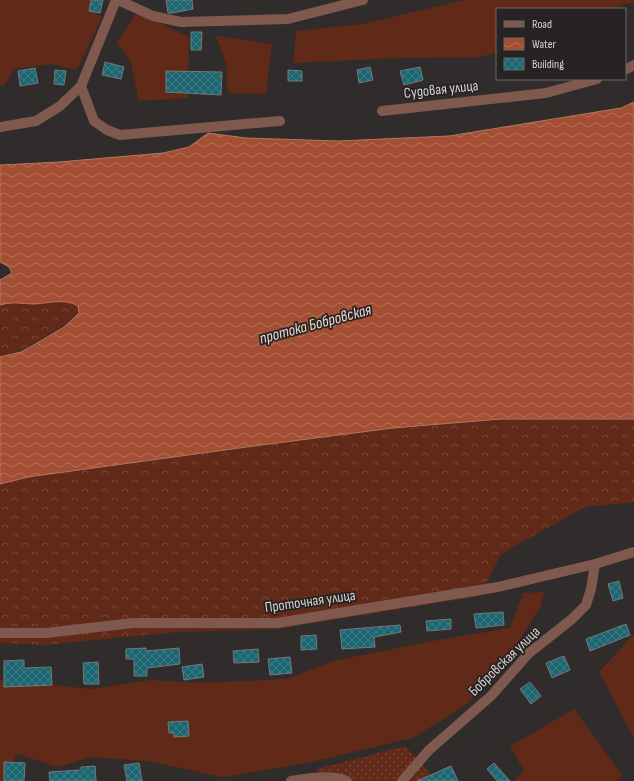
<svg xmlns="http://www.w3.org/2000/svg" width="634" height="781" viewBox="0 0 634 781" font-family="'Sofia Sans Condensed',sans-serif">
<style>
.grass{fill:url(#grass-dots)}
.forest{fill:url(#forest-crowns)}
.garden{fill:#612917}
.water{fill:url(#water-waves);stroke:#b27662}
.building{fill:url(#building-cross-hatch);stroke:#747979}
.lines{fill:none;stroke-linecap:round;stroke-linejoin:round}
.minor{stroke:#7f594d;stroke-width:10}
.labels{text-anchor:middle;stroke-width:3.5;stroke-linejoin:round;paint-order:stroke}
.street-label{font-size:15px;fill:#d4d1d1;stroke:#262322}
.water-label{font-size:16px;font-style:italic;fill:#efd6ce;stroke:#262322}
</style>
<defs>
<pattern id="grass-dots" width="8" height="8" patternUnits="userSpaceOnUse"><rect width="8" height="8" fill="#612917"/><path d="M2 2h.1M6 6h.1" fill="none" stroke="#774738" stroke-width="1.8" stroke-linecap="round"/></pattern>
<pattern id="forest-crowns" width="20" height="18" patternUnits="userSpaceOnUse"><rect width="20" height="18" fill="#612917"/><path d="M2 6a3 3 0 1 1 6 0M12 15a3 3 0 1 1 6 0" fill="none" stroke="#774738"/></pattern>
<pattern id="water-waves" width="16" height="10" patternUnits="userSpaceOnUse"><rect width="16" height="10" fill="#a44f33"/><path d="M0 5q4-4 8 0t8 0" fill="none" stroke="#b46f59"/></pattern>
<pattern id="building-cross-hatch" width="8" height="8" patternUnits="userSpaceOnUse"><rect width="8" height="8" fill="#1d6672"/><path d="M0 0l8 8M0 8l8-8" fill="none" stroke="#3d7b85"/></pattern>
</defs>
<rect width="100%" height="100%" fill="#302c2b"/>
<polygon class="grass" points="405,746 427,770 433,781 326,781 317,769"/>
<g class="forest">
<path d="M59,301L73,303L78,306L79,313C71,322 62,327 51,333C33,345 22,352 0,357V305L15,302L33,304Z"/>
<polygon points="501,419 634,419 634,502 585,507 501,554 480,596 277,629 177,632 44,645 0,643 0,484 28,477 254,446 393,428"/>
</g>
<g class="garden">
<polygon points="0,0 91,0 90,10 102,17 77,70 51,64 14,69 4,86 0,86"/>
<polygon points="465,0 634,0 634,2 621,5 612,9 497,9 497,53 478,57 401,58 293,63 296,31 362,24"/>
<polygon points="137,12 189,37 188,98 139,101 130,60 117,43"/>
<polygon points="216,36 272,44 266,94 228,93 226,63"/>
<polygon points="544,592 541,606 511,653 467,704 413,738 307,763 223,777 147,761 92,757 58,767 17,754 4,781 0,781 0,680 92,689 151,680 197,683 287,679 333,661 427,642 510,628 523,593"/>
<polygon points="634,634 634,738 599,672"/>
<polygon points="574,709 623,776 615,781 514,781 524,771 510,746"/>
</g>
<path class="water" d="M634,102V419H501L393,428L254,446L28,477L0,484V357L21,352L32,346L64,327L72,320L79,313L78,306C65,298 49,303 35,304C21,304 15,301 0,305V280L12,273L9,267L0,262V165L59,162L163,153L189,147L208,133L246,138L338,141L449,136L621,108Z"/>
<g class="building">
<polygon points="91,0 103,0 100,13 89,11"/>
<polygon points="166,0 192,0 193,9 172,13 168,13"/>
<polygon points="191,32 202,32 201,50 191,50"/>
<polygon points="105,62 124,67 121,79 102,75"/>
<polygon points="370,67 373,80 359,83 357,70"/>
<polygon points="420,67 423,80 404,85 400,71"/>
<polygon points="35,68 38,83 20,86 18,71"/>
<polygon points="55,70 66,71 64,85 54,84"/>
<polygon points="288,70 302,71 302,81 288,81"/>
<polygon points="166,71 222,72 221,95 166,92"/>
<polygon points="619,581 623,598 613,601 608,584"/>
<polygon points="503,612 504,625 476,628 474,614"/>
<polygon points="451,619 451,629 427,631 426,621"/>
<polygon points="626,624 630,635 590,651 586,639"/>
<polygon points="400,625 401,632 374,637 375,647 342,649 340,630"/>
<polygon points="316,635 317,649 301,650 301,636"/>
<polygon points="146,648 146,651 179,648 180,664 147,668 147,676 134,676 134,659 126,659 126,649"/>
<polygon points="258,649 259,662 234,663 233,651"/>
<polygon points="564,656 570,670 552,678 546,663"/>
<polygon points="290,657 292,673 270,675 268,659"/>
<polygon points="24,660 24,668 51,667 52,685 4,687 4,661"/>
<polygon points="98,662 99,684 84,684 83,663"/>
<polygon points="202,664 204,677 184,680 182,667"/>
<polygon points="530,682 541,696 531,704 520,689"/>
<polygon points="188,721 189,736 174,737 174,733 169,733 168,722"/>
<polygon points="4,762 25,763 24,781 4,781"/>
<polygon points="139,763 142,781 127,781 124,765"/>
<polygon points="494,763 510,781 497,781 487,769"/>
<polygon points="95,766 96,781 50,781 49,772 81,770 81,767"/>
<polygon points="451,766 458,781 417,781"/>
</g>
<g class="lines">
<g class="minor">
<polyline points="118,0 153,16 181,22 288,19 363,0"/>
<polyline points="625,70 634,65"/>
<polyline points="81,86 94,121 107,130 120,135 280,121"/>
<polyline points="382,111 546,93 597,79"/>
<polyline points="0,127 36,121 60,106 81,86 116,0"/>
<polyline points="0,633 46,633 133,623 277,623 498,587 595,564"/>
<path d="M291,781C307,778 332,774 347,781"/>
<polyline points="402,781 429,750 491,696 529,653 572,619 586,605 591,589 595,564 634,552"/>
</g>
</g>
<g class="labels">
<g class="street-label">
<text transform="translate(441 89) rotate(-6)" y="5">Судовая улица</text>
<text transform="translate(310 601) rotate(-8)" y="5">Проточная улица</text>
<text transform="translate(504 661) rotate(-44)" y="5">Бобровская улица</text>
</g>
<g class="water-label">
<text transform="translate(315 323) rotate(-15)" y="6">протока Бобровская</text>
</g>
</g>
<rect x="496" y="8" width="130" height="72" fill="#262322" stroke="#6c6968"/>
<rect x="504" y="21" width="20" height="6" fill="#7f594d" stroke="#6c6968"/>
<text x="532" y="28" font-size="12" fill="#d4d1d1">Road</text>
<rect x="504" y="38" width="20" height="12" fill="url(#water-waves)" stroke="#6c6968"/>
<text x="532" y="48" font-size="12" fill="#d4d1d1">Water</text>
<rect x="504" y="58" width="20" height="12" fill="url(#building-cross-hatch)" stroke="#6c6968"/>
<text x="532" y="68" font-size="12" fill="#d4d1d1">Building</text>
</svg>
